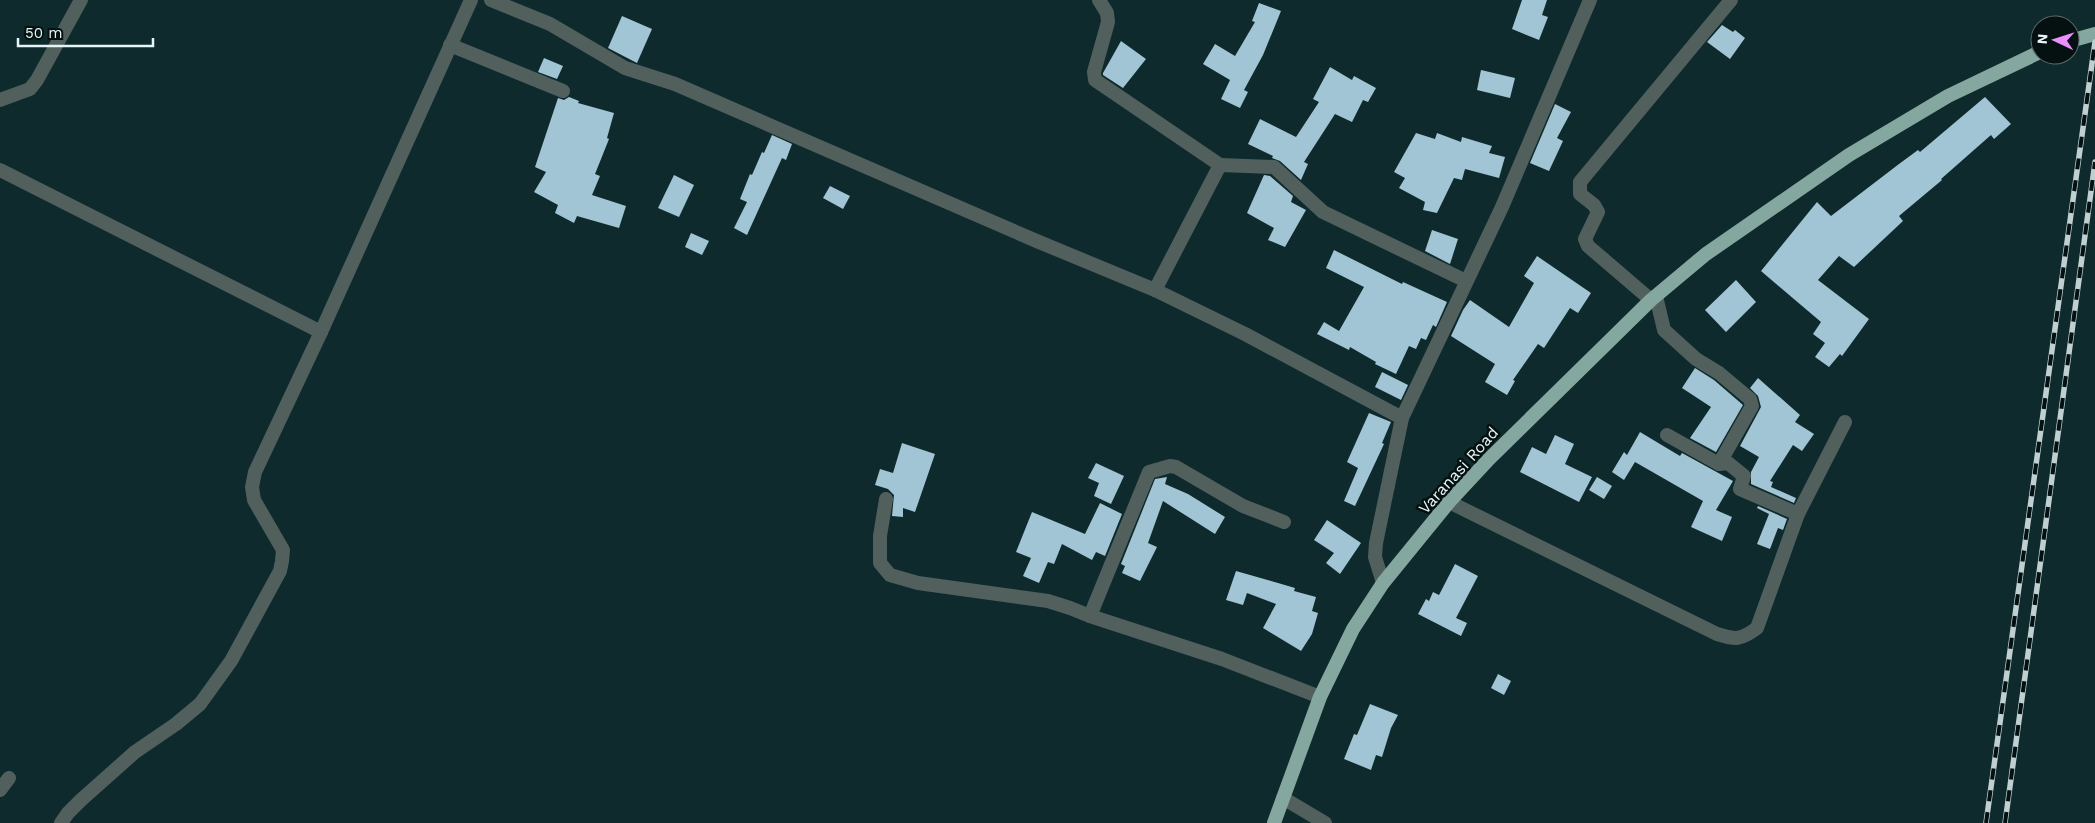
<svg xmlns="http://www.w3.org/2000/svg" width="2095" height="823" viewBox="0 0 2095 823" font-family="'Work Sans',sans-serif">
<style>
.building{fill:#a1c5d5}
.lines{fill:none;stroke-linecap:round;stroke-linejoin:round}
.minor{stroke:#51605d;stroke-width:14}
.trunk{stroke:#84a89f;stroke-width:14}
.rail-casing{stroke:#bed0d2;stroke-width:5.5}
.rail{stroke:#051011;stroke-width:4;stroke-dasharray:11;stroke-linecap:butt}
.labels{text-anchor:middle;stroke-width:5;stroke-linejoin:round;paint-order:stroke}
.street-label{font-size:16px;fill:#e5f5f7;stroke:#051011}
</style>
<rect width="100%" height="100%" fill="#0e2a2c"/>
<g class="building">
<polygon points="1522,0 1547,0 1542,15 1548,17 1539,40 1512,29"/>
<polygon points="1259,3 1281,11 1263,55 1244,90 1248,92 1240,108 1221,99 1230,80 1203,64 1215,44 1235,56 1255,22 1252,21"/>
<polygon points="622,16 652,29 637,63 608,48"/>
<polygon points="1722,25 1733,32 1735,30 1745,38 1730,59 1707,42"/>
<polygon points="1121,41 1146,59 1123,88 1103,75 1103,73"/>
<polygon points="544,58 563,66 557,79 538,72"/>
<polygon points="1330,67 1352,80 1354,76 1376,88 1368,102 1363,100 1352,122 1335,114 1304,162 1308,164 1301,180 1280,161 1272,158 1273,156 1248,144 1260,119 1296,137 1319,102 1313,99"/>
<polygon points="1481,70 1515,78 1510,98 1477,90"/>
<polygon points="569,97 579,101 578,103 614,113 607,138 609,139 595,174 600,176 592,195 626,206 619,228 577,216 574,223 555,213 558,205 534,192 546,172 535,167 558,98 564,100"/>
<polygon points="1985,97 2011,124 1994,139 1991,135 1941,179 1942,180 1899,216 1903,221 1854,267 1839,256 1818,280 1869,319 1842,356 1840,354 1829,367 1815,357 1825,343 1813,334 1821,322 1761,271 1817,202 1831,216 1899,164 1918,150 1920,152"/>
<polygon points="1555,104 1571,112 1557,138 1563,141 1549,171 1530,163"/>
<polygon points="1416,133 1435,139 1437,133 1461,142 1462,137 1492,146 1489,153 1505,157 1499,178 1465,169 1462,180 1454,178 1437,213 1423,210 1425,202 1399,188 1405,178 1394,172"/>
<polygon points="772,135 792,144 786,160 782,158 747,235 734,228 747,202 740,199 750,174 752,175 762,152 764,153"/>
<polygon points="674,175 694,185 679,217 658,208"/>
<polygon points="1264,175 1270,176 1293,196 1291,202 1306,210 1285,247 1268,240 1274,228 1247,213"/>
<polygon points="830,186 850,196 843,209 823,198"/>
<polygon points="1432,230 1458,239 1450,264 1425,251"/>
<polygon points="691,233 709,241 702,255 685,247"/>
<polygon points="1334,250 1402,284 1403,282 1447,302 1436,327 1433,325 1426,340 1421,338 1416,349 1409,346 1396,374 1375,364 1376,362 1350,347 1349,350 1317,334 1324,322 1339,331 1364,287 1326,268"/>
<polygon points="1537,256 1591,293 1578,313 1570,308 1544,348 1538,344 1513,380 1515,381 1507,395 1485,382 1495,364 1451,336 1463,310 1470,300 1509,327 1534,283 1524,276"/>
<polygon points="1736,280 1756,302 1726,332 1705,310"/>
<polygon points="1695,368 1714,380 1743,405 1716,452 1690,438 1711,407 1682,388"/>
<polygon points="1382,372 1408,385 1401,400 1375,387"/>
<polygon points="1758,378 1800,415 1795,422 1814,434 1802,451 1793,445 1770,481 1773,482 1771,487 1796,498 1794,503 1751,484 1751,472 1759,457 1740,446 1761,407 1758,396 1750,388"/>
<polygon points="1369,413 1391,422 1382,443 1384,444 1355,506 1344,501 1358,468 1347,462"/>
<polygon points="1640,432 1680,456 1682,453 1733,481 1716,510 1732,517 1722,541 1691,527 1703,501 1635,462 1624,480 1612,472 1624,452 1627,455"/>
<polygon points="1555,435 1574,444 1565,464 1592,477 1579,502 1520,472 1532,447 1546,454"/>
<polygon points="902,443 935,454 915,512 903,508 903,517 892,516 894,495 888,489 875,485 880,469 893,473"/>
<polygon points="1096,463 1124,476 1111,504 1094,496 1099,483 1088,478"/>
<polygon points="1167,477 1165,484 1188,494 1225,517 1215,534 1163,501 1148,543 1157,547 1140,581 1122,573 1125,566 1121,564 1155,479"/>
<polygon points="1597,477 1612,486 1604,499 1589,490"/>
<polygon points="1100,503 1122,514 1105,556 1096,552 1092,560 1062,544 1054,564 1048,562 1039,583 1023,576 1031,558 1016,552 1032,512 1085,534"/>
<polygon points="1758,506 1787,519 1783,530 1778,528 1770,549 1757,544 1769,514 1757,508"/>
<polygon points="1327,520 1361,543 1340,574 1326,563 1334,553 1314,540"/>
<polygon points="1455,564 1478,576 1456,618 1467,623 1461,636 1418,614 1426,599 1429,601 1433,592 1439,595"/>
<polygon points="1236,571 1278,583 1295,588 1294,591 1316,597 1312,611 1318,613 1312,634 1301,651 1263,628 1276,604 1247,593 1243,605 1226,600"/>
<polygon points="1498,674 1511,681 1504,695 1491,688"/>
<polygon points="1370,704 1398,715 1391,728 1382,757 1376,755 1371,770 1344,759 1354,734 1357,735"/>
</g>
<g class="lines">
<g class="minor">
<polyline points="491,0 550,24 625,68 675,84 1039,242 1155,290 1245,334 1402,418"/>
<polyline points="1099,0 1107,13 1108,22 1094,72 1095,80 1220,165 1155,290"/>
<polyline points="450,45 563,91"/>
<polyline points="0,100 30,89 37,80 81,0"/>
<polyline points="1220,165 1274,167 1323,212 1466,281"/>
<polyline points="0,170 321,332"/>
<polyline points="1656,296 1664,330 1696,359 1719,373 1750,399 1752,406 1719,464"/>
<polyline points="1651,300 1588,246 1585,239 1598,212 1594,205 1580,194 1580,182 1731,0"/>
<polyline points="1667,435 1719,464 1728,463 1744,476 1740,489 1798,514"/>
<polyline points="886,499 880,536 880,563 890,575 918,583 1048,601 1070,608 1090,616 1222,659 1320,697"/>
<path d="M1449,502L1717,634C1736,640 1741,640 1757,628L1798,514L1845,422"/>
<polyline points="1383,583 1375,557 1376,543 1402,418 1502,207 1590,0"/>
<polyline points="1090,616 1149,472 1170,466 1176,467 1243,506 1284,522"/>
<polyline points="0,790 9,778"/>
<polyline points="1283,798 1325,823"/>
<polyline points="61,823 68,813 81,800 135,752 176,724 200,704 231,661 280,571 282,561 283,550 254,500 252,487 255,472 321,332 471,0"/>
</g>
<g class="trunk">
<polyline points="2070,41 2095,34"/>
<polyline points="1274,823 1320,697 1353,629 1383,583 1449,502 1489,459 1651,300 1706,254 1849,155 1948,96 2040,52"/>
</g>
<defs>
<g id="rail">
<polyline points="1986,823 2095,42"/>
<polyline points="2005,823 2095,162"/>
</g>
</defs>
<use href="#rail" class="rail-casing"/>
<use href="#rail" class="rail"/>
</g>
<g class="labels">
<g class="street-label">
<text transform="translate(1458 470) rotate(-48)" y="6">Varanasi Road</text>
</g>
</g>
<g transform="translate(2055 40) rotate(274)"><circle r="24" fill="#051011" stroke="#5f6c6d"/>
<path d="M0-4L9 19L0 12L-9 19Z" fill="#ea8dfd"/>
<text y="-8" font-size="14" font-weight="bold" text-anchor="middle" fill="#e5f5f7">N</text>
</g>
<path d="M18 38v8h135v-8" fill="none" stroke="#e5f5f7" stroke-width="2.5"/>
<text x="25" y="38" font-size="15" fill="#e5f5f7" stroke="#051011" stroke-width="4" paint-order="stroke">50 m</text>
</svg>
